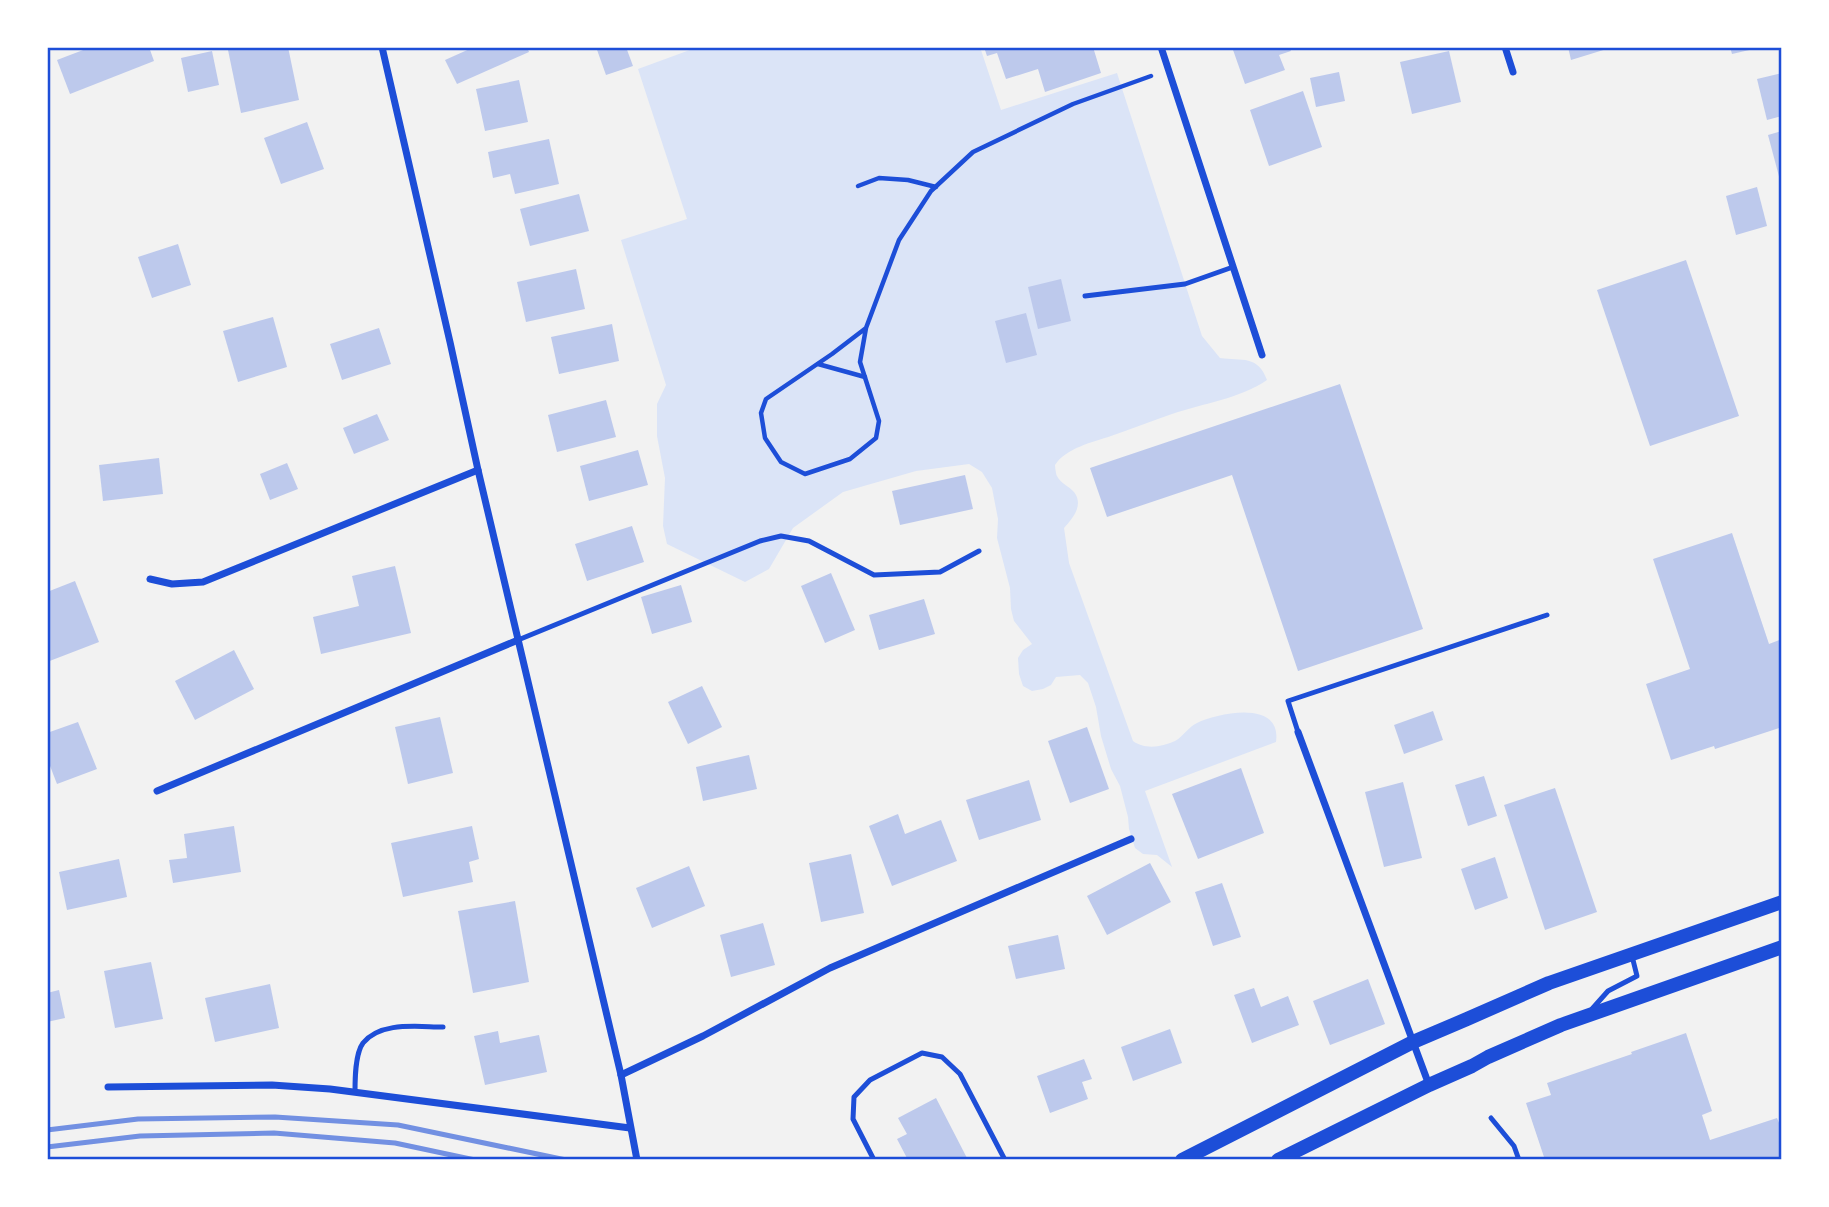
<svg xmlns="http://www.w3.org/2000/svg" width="1829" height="1207" viewBox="0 0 1829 1207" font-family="Inter,sans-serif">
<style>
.green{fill:#dbe4f7}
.building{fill:#bdc9ec}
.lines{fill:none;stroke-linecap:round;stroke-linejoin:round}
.path{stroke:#1d4ed8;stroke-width:4.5}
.service{stroke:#1d4ed8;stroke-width:5}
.minor{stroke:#1d4ed8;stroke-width:7}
.secondary{stroke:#1d4ed8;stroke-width:14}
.rail{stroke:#7290e2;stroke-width:5}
.neatline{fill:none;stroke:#1d4ed8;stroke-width:2.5}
</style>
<rect width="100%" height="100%" fill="#f2f2f2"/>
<path class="green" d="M698,47H980L1001,110L1117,73L1202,336L1220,358C1242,361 1258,355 1267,380C1239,399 1204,403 1172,414C1151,421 1132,429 1111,436C1093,442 1066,448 1055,465C1055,466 1056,475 1057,476C1061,484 1069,486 1074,492C1084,505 1073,518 1064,528L1069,563L1133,741C1145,750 1162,747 1175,741C1183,737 1188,727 1197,723C1218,713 1282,699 1276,742L1145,791L1172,867L1157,855L1143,854L1135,848L1129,829L1128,817L1120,786L1111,769L1101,736L1096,707L1088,683L1080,675L1056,677L1051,685L1043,689L1032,691L1023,686L1019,674L1018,658L1023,650L1032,644L1014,621L1011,609L1010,588L997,538L998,519L992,488L982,472L969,464L916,471L843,492L793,528L769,569L745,582L667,544L663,526L665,478L657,436V404L666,385L621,240L687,219L638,69Z"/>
<g class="building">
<polygon points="91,47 149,47 154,61 70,94 57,60"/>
<polygon points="239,47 288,47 299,100 241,113 228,50"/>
<polygon points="474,47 527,47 529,52 457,84 445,60"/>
<polygon points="596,47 626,47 633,66 606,75"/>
<polygon points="984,47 1093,47 1101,73 1045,92 1038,69 1006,79 997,53 987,56"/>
<polygon points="1232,47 1289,47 1291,51 1279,55 1285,70 1245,84"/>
<polygon points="1568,47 1610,47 1610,48 1571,60"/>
<polygon points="1730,47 1758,47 1758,48 1732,54"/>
<polygon points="212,51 219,85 188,92 181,58"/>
<polygon points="1449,51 1461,102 1412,114 1400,62"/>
<polygon points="1339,72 1345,101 1316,107 1310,78"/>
<polygon points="1782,73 1782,116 1767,120 1757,79"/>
<polygon points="519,80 528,122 485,131 476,89"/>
<polygon points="1303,91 1322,147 1269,166 1250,110"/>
<polygon points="307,122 324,169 281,184 264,138"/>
<polygon points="1782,131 1782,184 1781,184 1768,135"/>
<polygon points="549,139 559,184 515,194 510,174 493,178 488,152"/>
<polygon points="1757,187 1767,226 1736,235 1726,196"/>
<polygon points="579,194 589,231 530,246 520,209"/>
<polygon points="178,244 191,285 152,298 138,257"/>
<polygon points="1686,260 1739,416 1650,446 1597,290"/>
<polygon points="576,269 585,309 526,322 517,282"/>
<polygon points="1061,279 1071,321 1038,329 1028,287"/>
<polygon points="1026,313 1037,355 1006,363 995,321"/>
<polygon points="273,317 287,367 238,382 223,331"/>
<polygon points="612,324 619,361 559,374 551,337"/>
<polygon points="379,328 391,364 342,380 330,344"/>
<polygon points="1340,384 1423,629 1298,671 1232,475 1107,517 1090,468"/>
<polygon points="606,400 616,437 557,452 548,415"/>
<polygon points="377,414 389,440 354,454 343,428"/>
<polygon points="638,450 648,485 589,501 580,466"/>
<polygon points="159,458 163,494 103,501 99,465"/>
<polygon points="287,463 298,489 270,500 260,474"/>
<polygon points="965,475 973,509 900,525 892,491"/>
<polygon points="632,526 644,562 587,581 575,544"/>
<polygon points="1732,533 1769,644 1782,639 1782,727 1715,749 1714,746 1671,760 1646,684 1690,669 1653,559"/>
<polygon points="395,566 411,633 321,654 313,617 359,606 352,576"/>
<polygon points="831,573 855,630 825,643 801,586"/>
<polygon points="75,581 99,642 47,662 47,592"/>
<polygon points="681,585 692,622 652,634 641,597"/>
<polygon points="924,599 935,634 879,650 869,615"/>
<polygon points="234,650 254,689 195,720 175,681"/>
<polygon points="702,686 722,727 688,744 668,702"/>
<polygon points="1433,711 1443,740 1404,754 1394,725"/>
<polygon points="440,717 453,773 408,784 395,727"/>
<polygon points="78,722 97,769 57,784 47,758 47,733"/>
<polygon points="1087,727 1109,789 1070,803 1048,741"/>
<polygon points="749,755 757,789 703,801 696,767"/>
<polygon points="1241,768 1264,833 1198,859 1172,794"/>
<polygon points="1484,776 1497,816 1468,826 1455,785"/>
<polygon points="1029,780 1041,820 979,840 966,800"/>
<polygon points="1403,782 1422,858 1384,867 1365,792"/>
<polygon points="1555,788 1597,912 1545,930 1504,805"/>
<polygon points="898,814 905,834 941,820 957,861 892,886 869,826"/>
<polygon points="234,826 241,872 173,883 169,860 187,858 184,834"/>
<polygon points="472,826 479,859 469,862 473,882 403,897 391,843"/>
<polygon points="851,854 864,913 821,922 809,863"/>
<polygon points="1495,857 1508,898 1475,910 1461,869"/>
<polygon points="119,859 127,897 67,910 59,872"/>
<polygon points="1150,863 1171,902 1107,935 1087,896"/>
<polygon points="689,866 705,906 652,928 636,888"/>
<polygon points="1222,883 1241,937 1213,946 1195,892"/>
<polygon points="515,901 529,982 473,993 458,911"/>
<polygon points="763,923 775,965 731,977 720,935"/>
<polygon points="1058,935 1065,969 1016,979 1008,946"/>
<polygon points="151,962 163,1019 115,1028 104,971"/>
<polygon points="1368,979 1385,1024 1330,1045 1313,1001"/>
<polygon points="270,984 279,1028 215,1042 205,998"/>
<polygon points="1254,988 1261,1007 1288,996 1299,1025 1252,1043 1234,995"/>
<polygon points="59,990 65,1018 47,1022 47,993"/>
<polygon points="1170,1029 1182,1063 1133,1081 1121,1047"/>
<polygon points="498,1031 500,1043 539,1035 547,1072 485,1085 474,1036"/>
<polygon points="1686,1033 1712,1111 1702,1115 1710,1140 1777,1118 1782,1130 1782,1160 1545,1160 1526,1103 1551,1095 1547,1083 1632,1054 1631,1052"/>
<polygon points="1084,1059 1092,1079 1082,1082 1088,1099 1050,1113 1037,1076"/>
<polygon points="936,1098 968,1160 908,1160 897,1139 907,1134 898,1118"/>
</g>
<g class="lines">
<g class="path">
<polyline points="858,186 879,178 908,180 936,187"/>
<polyline points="866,328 832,354 766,399 761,413 765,438 781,462 805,474 850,459 876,438 879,421 860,362 866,328 899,240 931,191 973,152 1073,104 1151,76"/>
<polyline points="818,364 865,377"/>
</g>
<g class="service">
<polyline points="1085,296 1185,284 1233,267"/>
<polyline points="518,640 760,541 781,536 809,541 874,575 940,572 979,551"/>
<polyline points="1298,732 1288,701 1547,615"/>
<polyline points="1592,1009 1608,991 1637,976 1632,956"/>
<path d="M355,1092C355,1079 355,1054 363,1043C381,1021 418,1027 443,1027"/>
<polyline points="1491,1118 1514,1146 1519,1160"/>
<polyline points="874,1160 853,1119 854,1097 870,1080 922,1053 942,1057 960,1074 1005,1160"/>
</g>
<g class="minor">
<polyline points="382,47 450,342 478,470 621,1075 637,1160"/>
<polyline points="1161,47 1262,355"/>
<polyline points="1505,47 1513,72"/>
<polyline points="150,579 172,584 203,582 478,470"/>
<polyline points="1298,732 1429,1085"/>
<polyline points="157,791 518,640"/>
<polyline points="621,1075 703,1036 830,968 1131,839"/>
<polyline points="108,1087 272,1085 330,1089 630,1128"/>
</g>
<g class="secondary">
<polyline points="1182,1160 1413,1042 1467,1019 1549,983 1782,902"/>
<polyline points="1278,1160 1429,1085 1472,1066 1488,1057 1561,1025 1782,947"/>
</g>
<g class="rail">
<polyline points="47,1130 138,1119 275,1117 398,1125 566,1160"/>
<polyline points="47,1147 140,1136 274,1133 395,1143 475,1160"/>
</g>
</g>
<rect width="1829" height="1207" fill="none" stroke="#ffffff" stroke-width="98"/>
<rect x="49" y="49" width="1731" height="1109" class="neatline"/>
</svg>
